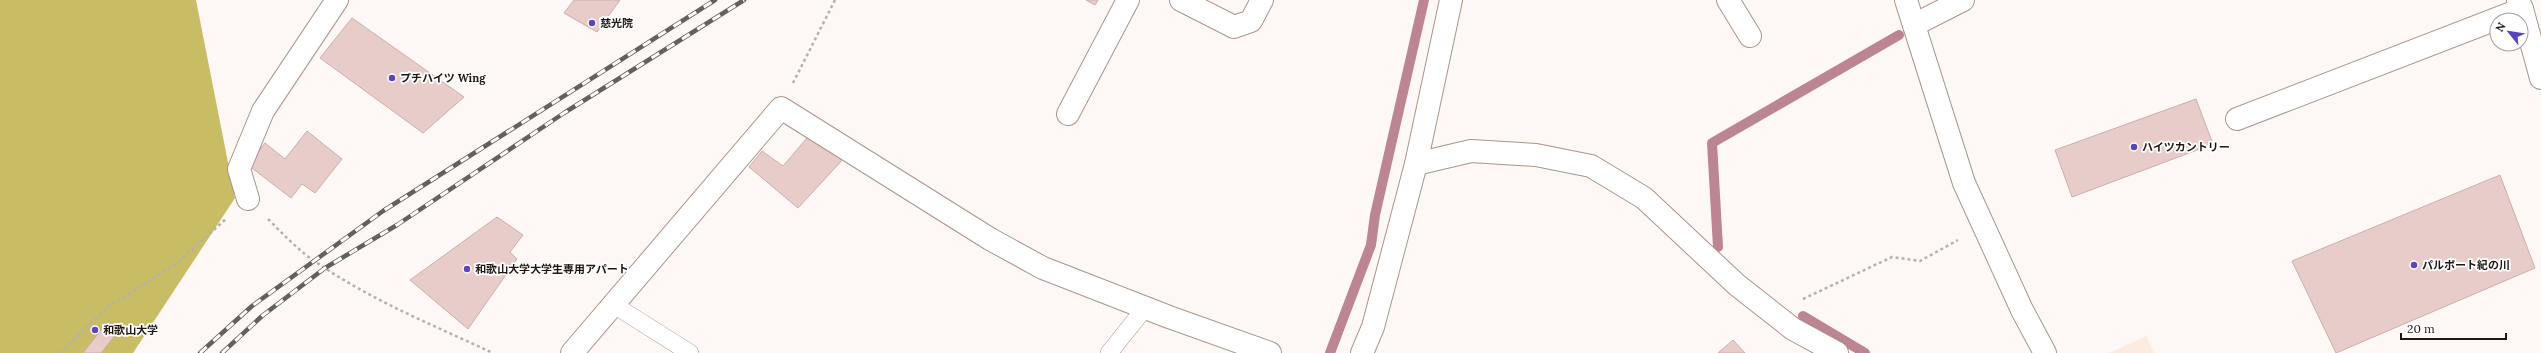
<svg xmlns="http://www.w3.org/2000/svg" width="2541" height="353" viewBox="0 0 2541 353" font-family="Lora,'Noto Sans JP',serif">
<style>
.built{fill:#fdebe0}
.forest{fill:#c8bc64}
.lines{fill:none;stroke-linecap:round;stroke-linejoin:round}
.stream{stroke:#bb8591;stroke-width:10}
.building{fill:#e7ccc9;stroke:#caafac}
.lane-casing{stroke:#aa9589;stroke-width:18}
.street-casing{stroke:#aa9589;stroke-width:24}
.path{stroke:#b7b1ae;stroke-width:2.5;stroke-dasharray:3 3;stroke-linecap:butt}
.lane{stroke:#fff;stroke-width:17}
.street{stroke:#fff;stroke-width:22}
.rail-casing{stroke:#665f5b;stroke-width:4.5}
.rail{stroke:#fff;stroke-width:3;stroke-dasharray:9;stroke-linecap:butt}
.poi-dot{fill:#5b44bc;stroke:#fff;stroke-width:1.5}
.labels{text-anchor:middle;stroke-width:3.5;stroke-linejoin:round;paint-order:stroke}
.poi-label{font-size:11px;font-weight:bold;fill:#1e1611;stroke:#fff;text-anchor:start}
</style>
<rect width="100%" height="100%" fill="#fdf8f6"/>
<polygon class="built" points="2146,336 2154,353 2109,353"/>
<polygon class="forest" points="0,0 196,0 235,198 133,353 0,353"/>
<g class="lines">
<g class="stream">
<polyline points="1718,247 1712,143 1899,35"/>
<polyline points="1803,316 1865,353"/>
<polyline points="1330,353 1371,245 1375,215 1424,0"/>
</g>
</g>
<g class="building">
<polygon points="574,0 620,0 597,32 564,13"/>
<polygon points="1086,0 1098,0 1095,5"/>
<polygon points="352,18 464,97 423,133 320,58"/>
<polygon points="2196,99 2213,144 2072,197 2055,150"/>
<polygon points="307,131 342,159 315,193 302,184 291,198 248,165 265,143 285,159"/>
<polygon points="807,138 846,156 798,208 749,167 762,151 783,166"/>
<polygon points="2500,175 2535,268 2336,353 2292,261"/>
<polygon points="497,217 523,235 510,252 517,259 468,329 410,280"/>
<polygon points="105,325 116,334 101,353 83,353"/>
<polygon points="1733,340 1745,353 1718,353"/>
</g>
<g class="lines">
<defs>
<g id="lane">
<polyline points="614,305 690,353"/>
<polyline points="1109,353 1145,308"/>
</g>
<g id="street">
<polyline points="1181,0 1234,27 1251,21 1262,0"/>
<polyline points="1728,0 1750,36"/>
<polyline points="1906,0 1964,183 2022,310 2045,353"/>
<polyline points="2522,9 2541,78"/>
<polyline points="1914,25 1963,0"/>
<polyline points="1068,114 1128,0"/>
<polyline points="2237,119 2522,9 2518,0"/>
<polyline points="1416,164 1471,151 1536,155 1591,166 1644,198 1737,285 1793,329 1837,353"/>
<polyline points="248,199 239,169 263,111 337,0"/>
<polyline points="572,353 781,108 990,239 1043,268 1169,317 1270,353"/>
<polyline points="1362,353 1373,327 1416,164 1451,0"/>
</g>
</defs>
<use href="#lane" class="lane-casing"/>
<use href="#street" class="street-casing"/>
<g class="path">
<polyline points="793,83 835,0"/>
<path d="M268,219C283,234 297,249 313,260C368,299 433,325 493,353"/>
<polyline points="1803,299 1892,257 1920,261 1958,240"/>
<polyline points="60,353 108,307 177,263 227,218"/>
</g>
<use href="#lane" class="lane"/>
<use href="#street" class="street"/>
<defs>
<g id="rail">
<polyline points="200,353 252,306 383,211 715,0"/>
<polyline points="222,353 262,316 325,268 397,225 564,113 744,0"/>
</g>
</defs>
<use href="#rail" class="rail-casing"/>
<use href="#rail" class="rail"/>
</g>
<g class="poi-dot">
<circle cx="592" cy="23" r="4"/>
<circle cx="392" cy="78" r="4"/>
<circle cx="2134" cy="147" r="4"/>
<circle cx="2414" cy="265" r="4"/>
<circle cx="467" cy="269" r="4"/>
<circle cx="95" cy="330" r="4"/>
</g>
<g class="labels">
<g class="poi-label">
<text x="600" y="27">慈光院</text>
<text x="400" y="82">プチハイツ Wing</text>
<text x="2142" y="151">ハイツカントリー</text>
<text x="2422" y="269">パルポート紀の川</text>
<text x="475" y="273">和歌山大学大学生専用アパート</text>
<text x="103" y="334">和歌山大学</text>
</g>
</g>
<g transform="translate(2509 32) rotate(300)"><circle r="19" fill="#ffffff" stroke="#a5a2a0"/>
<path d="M0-3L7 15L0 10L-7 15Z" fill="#5b44bc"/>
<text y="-6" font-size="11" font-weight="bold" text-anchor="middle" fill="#1e1611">N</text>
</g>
<path d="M2401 333v6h105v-6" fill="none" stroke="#1e1611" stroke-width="2"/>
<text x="2407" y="333" font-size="12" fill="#1e1611" stroke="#ffffff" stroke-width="3" paint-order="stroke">20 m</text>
</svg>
